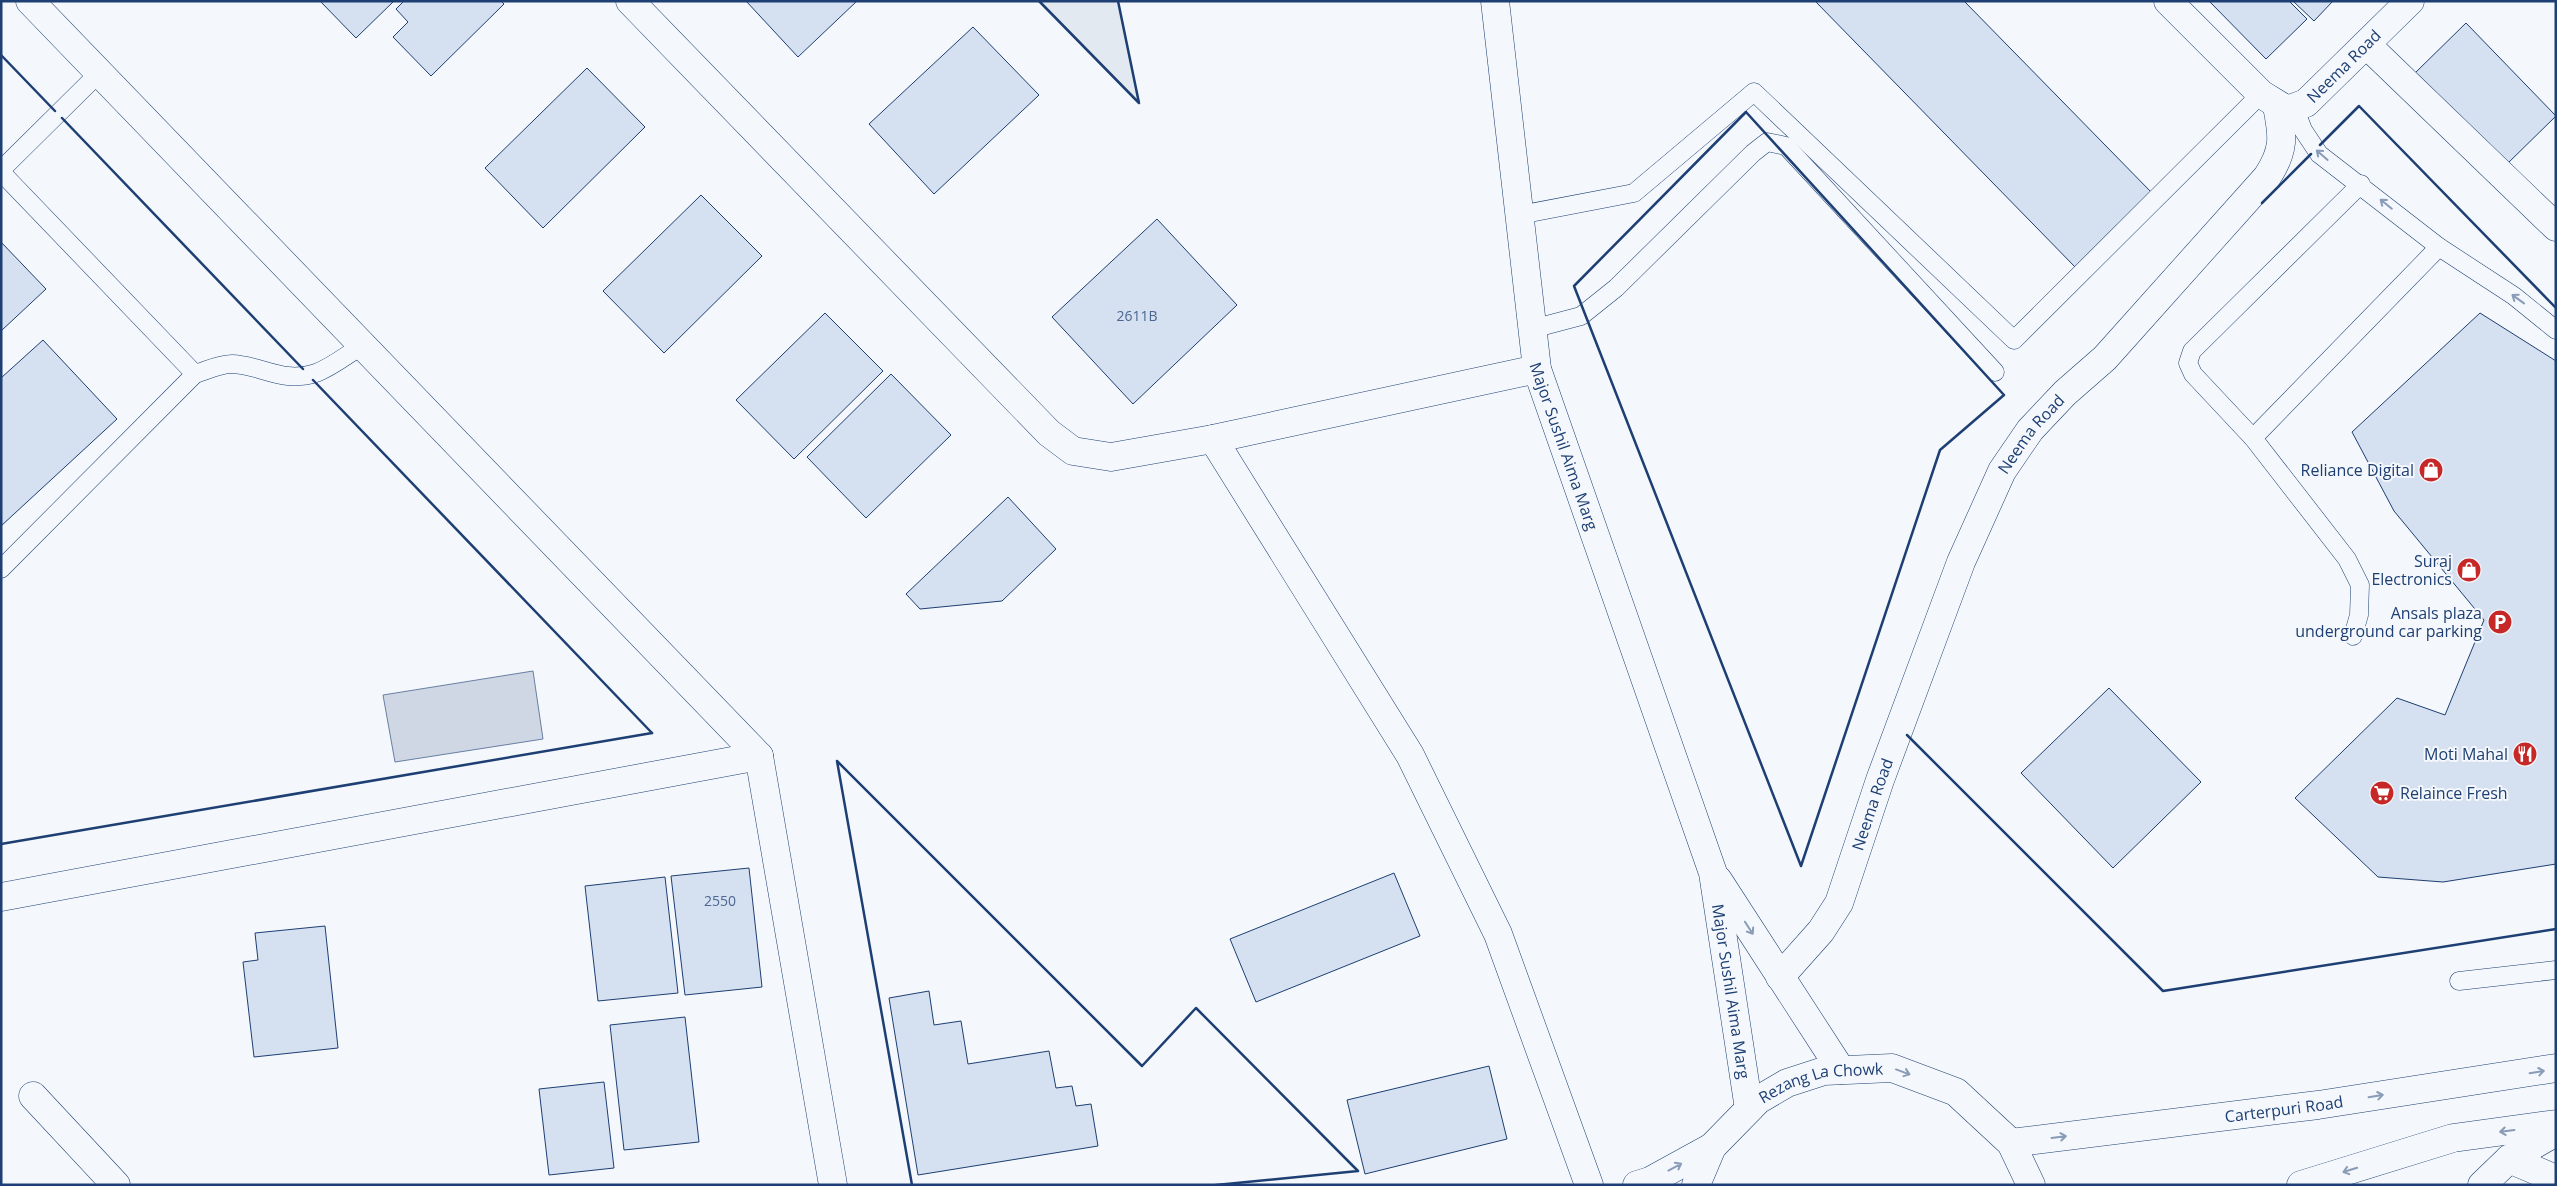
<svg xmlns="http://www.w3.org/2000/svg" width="2557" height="1186" viewBox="0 0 2557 1186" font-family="'Open Sans',sans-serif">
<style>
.green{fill:#e3e9f0;stroke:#687fa3}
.water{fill:#cfd7e4;stroke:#687fa3}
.building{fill:#d5e0f0;stroke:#1d3f73}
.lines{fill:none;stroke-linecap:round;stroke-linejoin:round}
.service-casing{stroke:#1d3f73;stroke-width:19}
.minor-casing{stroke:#1d3f73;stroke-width:29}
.tertiary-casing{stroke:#1d3f73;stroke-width:29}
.secondary-casing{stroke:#1d3f73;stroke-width:29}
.service{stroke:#f4f7fb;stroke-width:18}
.minor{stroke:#f4f7fb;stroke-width:28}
.tertiary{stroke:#f4f7fb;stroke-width:28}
.secondary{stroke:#f4f7fb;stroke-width:28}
.wall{stroke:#1d3f73;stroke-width:2.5}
.oneway{stroke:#889bb7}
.labels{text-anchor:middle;stroke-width:4;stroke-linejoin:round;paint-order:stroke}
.number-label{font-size:14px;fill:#4b6792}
.street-label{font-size:16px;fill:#1d3f73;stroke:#f4f7fb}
.poi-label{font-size:16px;fill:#1d3f73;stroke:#f4f7fb;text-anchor:end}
</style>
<rect width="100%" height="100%" fill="#f4f7fb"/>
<polygon class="green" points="1039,1 1118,1 1139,103"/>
<polygon class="water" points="533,671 543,739 395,762 383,695"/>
<g class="building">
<polygon points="320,1 394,1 356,38"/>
<polygon points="404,1 501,1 504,4 431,76 393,37 408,22 396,9"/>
<polygon points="746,1 857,1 798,57"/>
<polygon points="1815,1 1964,1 2153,194 2077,269"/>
<polygon points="2209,1 2289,1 2307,19 2266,59"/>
<polygon points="2293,1 2333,1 2314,21"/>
<polygon points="2466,23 2556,116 2505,166 2415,73"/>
<polygon points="973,27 1039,95 934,194 869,124"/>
<polygon points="587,68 645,127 543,228 485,168"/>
<polygon points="701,195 762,256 664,353 603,291"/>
<polygon points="1157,219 1237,305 1133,404 1052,317"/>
<polygon points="1,242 46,289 1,331"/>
<polygon points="825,313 883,371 794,459 736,400"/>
<polygon points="2480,313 2556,361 2556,864 2443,882 2378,877 2295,798 2397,698 2445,715 2484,620 2394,511 2352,432"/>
<polygon points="43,340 117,419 1,526 1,378"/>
<polygon points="891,374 951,435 866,518 807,457"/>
<polygon points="1008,497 1056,549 1002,601 920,609 906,594"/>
<polygon points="2109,688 2201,782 2113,868 2021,773"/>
<polygon points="749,868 762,987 685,995 671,876"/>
<polygon points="1394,873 1420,936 1256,1002 1230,939"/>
<polygon points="665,877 678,993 598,1001 585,886"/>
<polygon points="325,926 338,1048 254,1057 243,962 258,960 255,933"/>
<polygon points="929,991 934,1025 961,1021 968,1064 1049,1051 1056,1088 1072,1086 1076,1106 1091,1104 1098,1146 918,1175 889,998"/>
<polygon points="685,1017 699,1142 624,1150 610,1025"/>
<polygon points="1489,1066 1507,1139 1365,1174 1347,1100"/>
<polygon points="604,1082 614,1168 549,1175 539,1089"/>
</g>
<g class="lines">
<defs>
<g id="service">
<polyline points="2295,109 2303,130 2319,154 2439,247 2514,296 2556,330"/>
<polyline points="1,170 99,73"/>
<polyline points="1,172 195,374 1,569"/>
<polyline points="1519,215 1634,193 1754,92 2014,340 2261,94"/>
<polyline points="1532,329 1581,316 1616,288 1753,153 1767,142 1786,146 1995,372"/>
<path d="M195,374C208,370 219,364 232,364C262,365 282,384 316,373C332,367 348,354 363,345"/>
<polyline points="2253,438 2439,247"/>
<polyline points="2353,636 2359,615 2360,585 2347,559 2253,438 2193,374 2188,363 2192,351 2361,184"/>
<polyline points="2459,981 2556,970"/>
</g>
<g id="minor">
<polyline points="30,1 759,756 833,1185"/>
<polyline points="630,1 1049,433 1073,451 1111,457 1213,439 1537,369"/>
<path id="s1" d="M2168,1L2261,94L2287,110L2306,103L2410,1"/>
<polyline points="2367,45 2556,227"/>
<polyline points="1213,439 1410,755 1498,934 1589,1185"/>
<polyline points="1,897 759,756"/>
<path id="s2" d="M1780,977L1821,931L1839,903L1880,780L1961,562L2002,471L2030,430L2065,393L2105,358L2267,177C2285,150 2283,136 2277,106"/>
<polyline points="33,1096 116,1185"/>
<polyline points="2509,1159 2556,1179"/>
</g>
<g id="tertiary">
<path id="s3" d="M1495,1L1537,369L1713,873L1749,1109"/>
<polyline points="1718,880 1841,1070"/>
</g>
<g id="secondary">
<path id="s4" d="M2011,1143L2318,1105L2556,1068"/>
<polyline points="1637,1185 1650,1181 1712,1147"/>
<path id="s5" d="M1696,1185L1712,1147L1758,1100L1787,1083L1824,1071L1892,1068L1956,1092L2011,1143L2031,1185"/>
<polyline points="2301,1185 2453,1138 2556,1124"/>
<polyline points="2482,1185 2509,1159 2556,1132"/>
</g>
</defs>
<use href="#service" class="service-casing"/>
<use href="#minor" class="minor-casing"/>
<use href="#tertiary" class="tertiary-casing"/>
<use href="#secondary" class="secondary-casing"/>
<use href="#service" class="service"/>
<use href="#minor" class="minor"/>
<use href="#tertiary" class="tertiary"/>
<use href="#secondary" class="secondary"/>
<g class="wall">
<polyline points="1039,1 1139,103 1118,1"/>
<polyline points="1,55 55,111"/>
<polygon points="1746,112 2004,395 1940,450 1801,866 1574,286"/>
<polyline points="62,118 303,369"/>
<polyline points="2320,145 2359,106 2556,308"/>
<polyline points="2262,203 2311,154"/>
<polyline points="313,380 652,733"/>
<polyline points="1907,735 2163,991 2556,929"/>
<polyline points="1,844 652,733"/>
<polyline points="912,1185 837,761 1142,1066 1196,1008 1358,1171 1216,1185"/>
</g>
</g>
<defs><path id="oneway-shaft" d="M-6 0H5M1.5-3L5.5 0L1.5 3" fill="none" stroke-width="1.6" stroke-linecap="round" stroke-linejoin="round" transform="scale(1.25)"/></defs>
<g class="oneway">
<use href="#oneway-shaft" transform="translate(2322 155) rotate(-139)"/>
<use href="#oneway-shaft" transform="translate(2386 204) rotate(-141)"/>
<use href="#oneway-shaft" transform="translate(2518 299) rotate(-144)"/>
<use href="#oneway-shaft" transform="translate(1749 928) rotate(57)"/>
<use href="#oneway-shaft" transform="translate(1903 1072) rotate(20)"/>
<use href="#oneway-shaft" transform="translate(2537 1072) rotate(-9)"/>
<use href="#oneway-shaft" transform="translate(2376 1096) rotate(-9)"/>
<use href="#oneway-shaft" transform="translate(2507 1131) rotate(173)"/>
<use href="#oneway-shaft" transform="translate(2059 1137) rotate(-7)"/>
<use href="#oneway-shaft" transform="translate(1675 1167) rotate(-28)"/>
<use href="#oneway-shaft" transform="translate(2350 1170) rotate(163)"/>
</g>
<defs>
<symbol id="shop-disc" viewBox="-11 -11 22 22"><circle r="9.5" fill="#c62828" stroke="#f4f7fb"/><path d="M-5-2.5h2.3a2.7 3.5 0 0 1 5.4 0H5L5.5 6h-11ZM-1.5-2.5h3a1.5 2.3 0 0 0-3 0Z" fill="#fff"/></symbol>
<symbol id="parking-disc" viewBox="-11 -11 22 22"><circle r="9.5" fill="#c62828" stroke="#f4f7fb"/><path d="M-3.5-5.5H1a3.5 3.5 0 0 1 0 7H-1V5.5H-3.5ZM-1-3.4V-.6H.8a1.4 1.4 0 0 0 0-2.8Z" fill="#fff"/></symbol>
<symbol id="restaurant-disc" viewBox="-11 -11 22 22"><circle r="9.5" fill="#c62828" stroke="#f4f7fb"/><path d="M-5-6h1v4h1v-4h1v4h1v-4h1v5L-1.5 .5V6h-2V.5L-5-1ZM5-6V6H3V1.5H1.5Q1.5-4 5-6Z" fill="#fff"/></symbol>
<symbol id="supermarket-disc" viewBox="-11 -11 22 22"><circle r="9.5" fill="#c62828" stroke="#f4f7fb"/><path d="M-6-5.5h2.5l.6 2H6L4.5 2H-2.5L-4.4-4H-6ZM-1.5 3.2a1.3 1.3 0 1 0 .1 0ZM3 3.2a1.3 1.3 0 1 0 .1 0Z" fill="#fff"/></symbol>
</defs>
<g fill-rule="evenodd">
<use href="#shop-disc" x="2417" y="456" width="28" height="28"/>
<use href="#shop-disc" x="2455" y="556" width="28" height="28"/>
<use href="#parking-disc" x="2486" y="608" width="28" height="28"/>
<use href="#restaurant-disc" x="2511" y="740" width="28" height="28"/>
<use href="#supermarket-disc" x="2368" y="779" width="28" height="28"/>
</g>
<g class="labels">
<g class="number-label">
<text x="1137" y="321">2611B</text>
<text x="720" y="906">2550</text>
</g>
<g class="street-label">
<text dy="6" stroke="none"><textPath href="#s1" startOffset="235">Neema Road</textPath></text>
<text dy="6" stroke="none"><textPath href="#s2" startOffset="604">Neema Road</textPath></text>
<text dy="6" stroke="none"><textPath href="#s3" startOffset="452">Major Sushil Aima Marg</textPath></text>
<text dy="6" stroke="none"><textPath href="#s2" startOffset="199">Neema Road</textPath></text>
<text dy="6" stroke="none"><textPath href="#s3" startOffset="1024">Major Sushil Aima Marg</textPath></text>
<text dy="6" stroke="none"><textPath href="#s5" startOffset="174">Rezang La Chowk</textPath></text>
<text dy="6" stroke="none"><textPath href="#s4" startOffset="275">Carterpuri Road</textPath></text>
</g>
<g class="poi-label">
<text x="2414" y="476">Reliance Digital</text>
<text x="2452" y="567">Suraj<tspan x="2452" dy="18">Electronics</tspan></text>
<text x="2482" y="619">Ansals plaza<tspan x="2482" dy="18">underground car parking</tspan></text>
<text x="2508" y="760">Moti Mahal</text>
<text x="2400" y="799" text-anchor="start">Relaince Fresh</text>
</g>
</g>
<rect width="2557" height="1186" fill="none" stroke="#1d3f73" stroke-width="5"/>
</svg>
